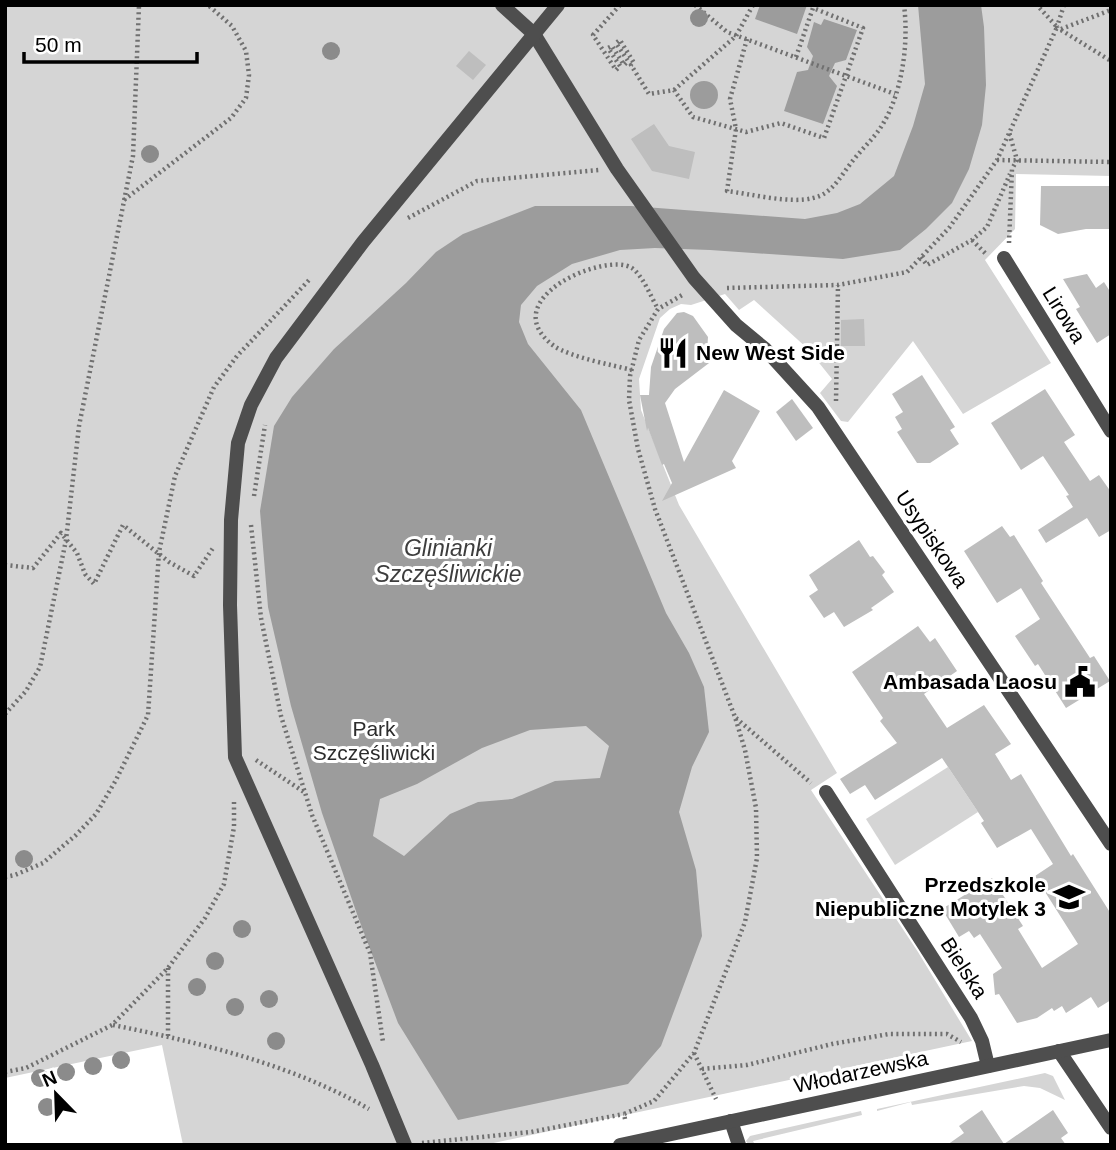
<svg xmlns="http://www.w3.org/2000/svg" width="1116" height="1150" viewBox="0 0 1116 1150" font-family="Helvetica,sans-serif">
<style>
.green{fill:#d5d5d5}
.water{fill:#9c9c9c;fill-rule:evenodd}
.building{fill:#bebebe}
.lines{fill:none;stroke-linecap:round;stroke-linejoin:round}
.path{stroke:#707070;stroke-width:4.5;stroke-dasharray:2 3.5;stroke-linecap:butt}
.street{stroke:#4e4e4e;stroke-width:14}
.tree{fill:#8b8b8b}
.labels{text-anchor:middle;stroke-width:6;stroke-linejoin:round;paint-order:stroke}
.street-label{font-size:21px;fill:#000;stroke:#fff}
.poi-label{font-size:21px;font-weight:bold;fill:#000;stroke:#fff;text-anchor:end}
.park-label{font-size:21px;fill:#2c2c2c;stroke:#fff}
.water-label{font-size:23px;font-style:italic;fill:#3d3d3d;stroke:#fff}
</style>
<rect width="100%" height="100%" fill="#fff"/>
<g class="green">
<polygon points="5,5 1111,5 1111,176 1016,174 1015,229 985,260 1051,363 963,414 913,341 848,422 841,421 820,393 832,379 808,349 754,300 739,310 725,294 691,305 681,304 670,309 660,318 639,379 641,410 679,505 837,773 811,790 918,952 972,1041 484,1145 183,1145 162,1045 5,1078"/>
<polygon points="948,767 978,812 895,865 866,819"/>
<polygon points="1045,1073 1053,1076 1065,1100 1040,1088 1024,1086 912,1105 911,1102 877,1111 877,1109"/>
<polygon points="861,1111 862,1115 753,1141 755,1145 749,1145 746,1141 750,1136"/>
</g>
<g class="water">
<polygon points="760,5 807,5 797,34 755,19"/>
<path d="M918,5H981L984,27L986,85L982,125L969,169L952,203L926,229L900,250L843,259L710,250L655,248L620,250L572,264L537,286L521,305L519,322L528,344L581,410L666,613L689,653L704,687L709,732L692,767L679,812L696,870L702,936L661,1046L628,1084L458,1120L398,1023L358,917L322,813L291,706L268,607L260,511L274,426L292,397L334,349L406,283L436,252L463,234L535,206H631L805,219L837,213L860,204L894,176L913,126L925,84ZM586,726L609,746L600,778L555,781L512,799L478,802L450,814L404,856L373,836L380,799L417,784L482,748L530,730Z"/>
<polygon points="824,19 857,30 846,60 835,63 829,76 837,86 823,124 784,111 797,72 808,70 813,56 807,47 814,22 821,25"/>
<circle cx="704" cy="95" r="14"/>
</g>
<g class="building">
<polygon points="469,51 486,65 473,80 456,66"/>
<polygon points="654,124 669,146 695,152 689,179 652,171 631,139"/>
<polygon points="1041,186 1111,186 1111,229 1086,229 1058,234 1040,225"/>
<polygon points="1087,274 1096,288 1104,282 1111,293 1111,334 1097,343 1076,309 1080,307 1063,279"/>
<polygon points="684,312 693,316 708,337 707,352 713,360 675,389 665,403 684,462 724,390 760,411 732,461 736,468 662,501 672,483 664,464 662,465 648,428 647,431 640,395 649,395 651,367 664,329 677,313"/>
<polygon points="864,319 865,346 841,346 841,320"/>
<polygon points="922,375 955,427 950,430 959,444 930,463 917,463 897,432 902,429 895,417 903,412 892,394"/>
<polygon points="1045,389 1075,435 1064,442 1090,481 1099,475 1111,492 1111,530 1099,537 1087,518 1046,543 1038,530 1073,507 1066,496 1069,495 1043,456 1021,470 991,423"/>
<polygon points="792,399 813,428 796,441 776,412"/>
<polygon points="1002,526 1010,537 1014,535 1043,581 1041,583 1090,658 1094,656 1110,681 1066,708 1038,664 1035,666 1015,636 1040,619 1021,588 997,603 964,551"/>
<polygon points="859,540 870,557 873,556 885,572 882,575 894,592 871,608 873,610 844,627 834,612 824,618 809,596 818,590 809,575"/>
<polygon points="918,626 930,642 935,638 957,671 924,694 947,728 984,705 1011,744 995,754 1011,780 1021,774 1071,856 1073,854 1111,914 1111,1000 1098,1008 1091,997 1066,1013 1062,1006 1054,1011 1052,1008 1037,1018 1017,1023 999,994 995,995 993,974 1002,968 980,934 974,938 969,931 959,937 942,909 992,878 1023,926 1018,929 1042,968 1078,944 1035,876 1053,864 1031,829 997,848 981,823 984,821 942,758 875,800 865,785 850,794 840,779 897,743 880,721 883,718 852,672"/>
<polygon points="982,1110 1004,1144 1053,1110 1068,1133 1061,1138 1066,1145 947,1145 964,1133 959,1126"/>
</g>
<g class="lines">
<g class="path">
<polyline points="620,5 593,35 616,70 620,66"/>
<polyline points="695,5 727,32 895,94"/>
<polyline points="1064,5 1057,27 1061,29 1111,10"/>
<polyline points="1061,30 1111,61"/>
<path d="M747,39L730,99L736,129L727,191C751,194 790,204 813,198C832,194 840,177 851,163C860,151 871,141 879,130C902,97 909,45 904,5"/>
<polyline points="796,57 814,5"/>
<polyline points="620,66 608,48 612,46 624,65 628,61 616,43 620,40 634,63 631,65 649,94 674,90 693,117 746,132 781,123 824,138 863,28 813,8"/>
<polyline points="674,90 736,36 753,5"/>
<polyline points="997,160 1111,162"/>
<polyline points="124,200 231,118 246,98 249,75 246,51 232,26 208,5"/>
<polyline points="408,218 477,181 599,170"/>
<polyline points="972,240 987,255"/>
<polyline points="1009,243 1012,169 1017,160 1009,132"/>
<polyline points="921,257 927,265 972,240 987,227 1010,174"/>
<polyline points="727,288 838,285 907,272 949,228 997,160 1057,27 1037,5"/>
<path d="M632,370C612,365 570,357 554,346C492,300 605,251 632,268C643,276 651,297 658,309"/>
<polyline points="836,401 838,285"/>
<polyline points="254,496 265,425"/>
<polyline points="251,525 261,618 281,716 312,815 370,953 383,1042"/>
<polyline points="5,565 33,568 61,533 77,553 85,574 94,584 123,525 169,562 194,576 213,548"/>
<polyline points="5,714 26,691 40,667 66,540 79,426 133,156 139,5"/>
<polyline points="736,718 811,783"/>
<polyline points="256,760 304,792"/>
<polyline points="5,877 15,875 43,863 76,835 96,814 116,780 148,715 159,552 175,476 214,387 237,356 311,278"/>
<polyline points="168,968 168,1036"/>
<path d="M113,1025C201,1043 291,1064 369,1109"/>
<polyline points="694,1053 716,1099"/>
<polyline points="702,1069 747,1065 832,1044 889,1034 947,1034 961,1042"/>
<polyline points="5,1072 26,1068 112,1025 168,968 205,918 224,884 234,827 234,802"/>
<polyline points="625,1119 624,1114 654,1101 694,1053 745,922 757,858 756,808 745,750 735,717 655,509 638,449 629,400 630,376 639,340 658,309 684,294"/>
<polyline points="422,1143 531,1132 624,1114"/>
</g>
<g class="street">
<polyline points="502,5 534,34 617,169 694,278 736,325 765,349 818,407 1111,844"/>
<polyline points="1004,258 1111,431"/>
<polyline points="826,792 971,1018 982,1041 988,1066"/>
<polyline points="1059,1051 1111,1128"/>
<polyline points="731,1121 739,1145"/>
<polyline points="405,1145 372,1065 235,757 230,605 231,520 238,443 251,405 276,358 363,242 558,5"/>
<polyline points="620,1145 1111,1040"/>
</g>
</g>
<g class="tree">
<circle cx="699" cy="18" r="9"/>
<circle cx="331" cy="51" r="9"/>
<circle cx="150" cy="154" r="9"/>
<circle cx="24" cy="859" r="9"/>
<circle cx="242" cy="929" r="9"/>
<circle cx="215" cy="961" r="9"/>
<circle cx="197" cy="987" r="9"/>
<circle cx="269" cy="999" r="9"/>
<circle cx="235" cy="1007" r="9"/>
<circle cx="276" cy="1041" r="9"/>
<circle cx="121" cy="1060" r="9"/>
<circle cx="93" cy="1066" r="9"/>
<circle cx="66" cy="1072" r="9"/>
<circle cx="40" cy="1078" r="9"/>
<circle cx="47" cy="1107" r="9"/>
</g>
<defs>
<symbol id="restaurant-bare" viewBox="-9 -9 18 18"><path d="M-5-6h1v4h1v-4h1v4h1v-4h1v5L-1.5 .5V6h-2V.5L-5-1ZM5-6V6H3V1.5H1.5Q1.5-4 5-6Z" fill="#000" stroke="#fff" stroke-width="2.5" paint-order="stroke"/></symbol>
<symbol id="civic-bare" viewBox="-9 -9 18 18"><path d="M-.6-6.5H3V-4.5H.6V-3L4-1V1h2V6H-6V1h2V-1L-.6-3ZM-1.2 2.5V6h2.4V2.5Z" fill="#000" stroke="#fff" stroke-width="2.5" paint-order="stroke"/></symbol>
<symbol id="school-bare" viewBox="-9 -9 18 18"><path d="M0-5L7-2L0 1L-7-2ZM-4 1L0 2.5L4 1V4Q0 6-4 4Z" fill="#000" stroke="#fff" stroke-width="2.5" paint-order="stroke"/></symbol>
</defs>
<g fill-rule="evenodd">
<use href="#restaurant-bare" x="651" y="331" width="44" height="44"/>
<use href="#civic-bare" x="1058" y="660" width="44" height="44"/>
<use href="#school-bare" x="1047" y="875" width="44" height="44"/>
</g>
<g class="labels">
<g class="street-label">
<text transform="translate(1064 315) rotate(58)" y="7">Lirowa</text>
<text transform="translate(932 539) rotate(56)" y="7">Usypiskowa</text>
<text transform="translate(964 968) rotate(57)" y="7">Bielska</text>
<text transform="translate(861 1072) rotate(-12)" y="7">Włodarzewska</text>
</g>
<g class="poi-label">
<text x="696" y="360" text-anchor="start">New West Side</text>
<text x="1057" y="689">Ambasada Laosu</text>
<text x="1046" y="892">Przedszkole<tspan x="1046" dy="24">Niepubliczne Motylek 3</tspan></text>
</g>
<g class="park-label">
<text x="374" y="736">Park<tspan x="374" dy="24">Szczęśliwicki</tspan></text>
</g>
<g class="water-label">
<text x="448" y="556">Glinianki<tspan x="448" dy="26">Szczęśliwickie</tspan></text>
</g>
</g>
<rect width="1116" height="1150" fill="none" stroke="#000000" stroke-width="14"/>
<g transform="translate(56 1094) rotate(337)" stroke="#ffffff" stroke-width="5" paint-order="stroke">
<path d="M0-5L12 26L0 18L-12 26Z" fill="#000000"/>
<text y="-10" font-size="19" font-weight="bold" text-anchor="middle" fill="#000000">N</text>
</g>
<path d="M24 52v10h173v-10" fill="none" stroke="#000000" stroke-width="3.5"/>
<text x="35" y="52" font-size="21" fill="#000000" stroke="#ffffff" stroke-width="5" paint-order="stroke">50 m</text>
</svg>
